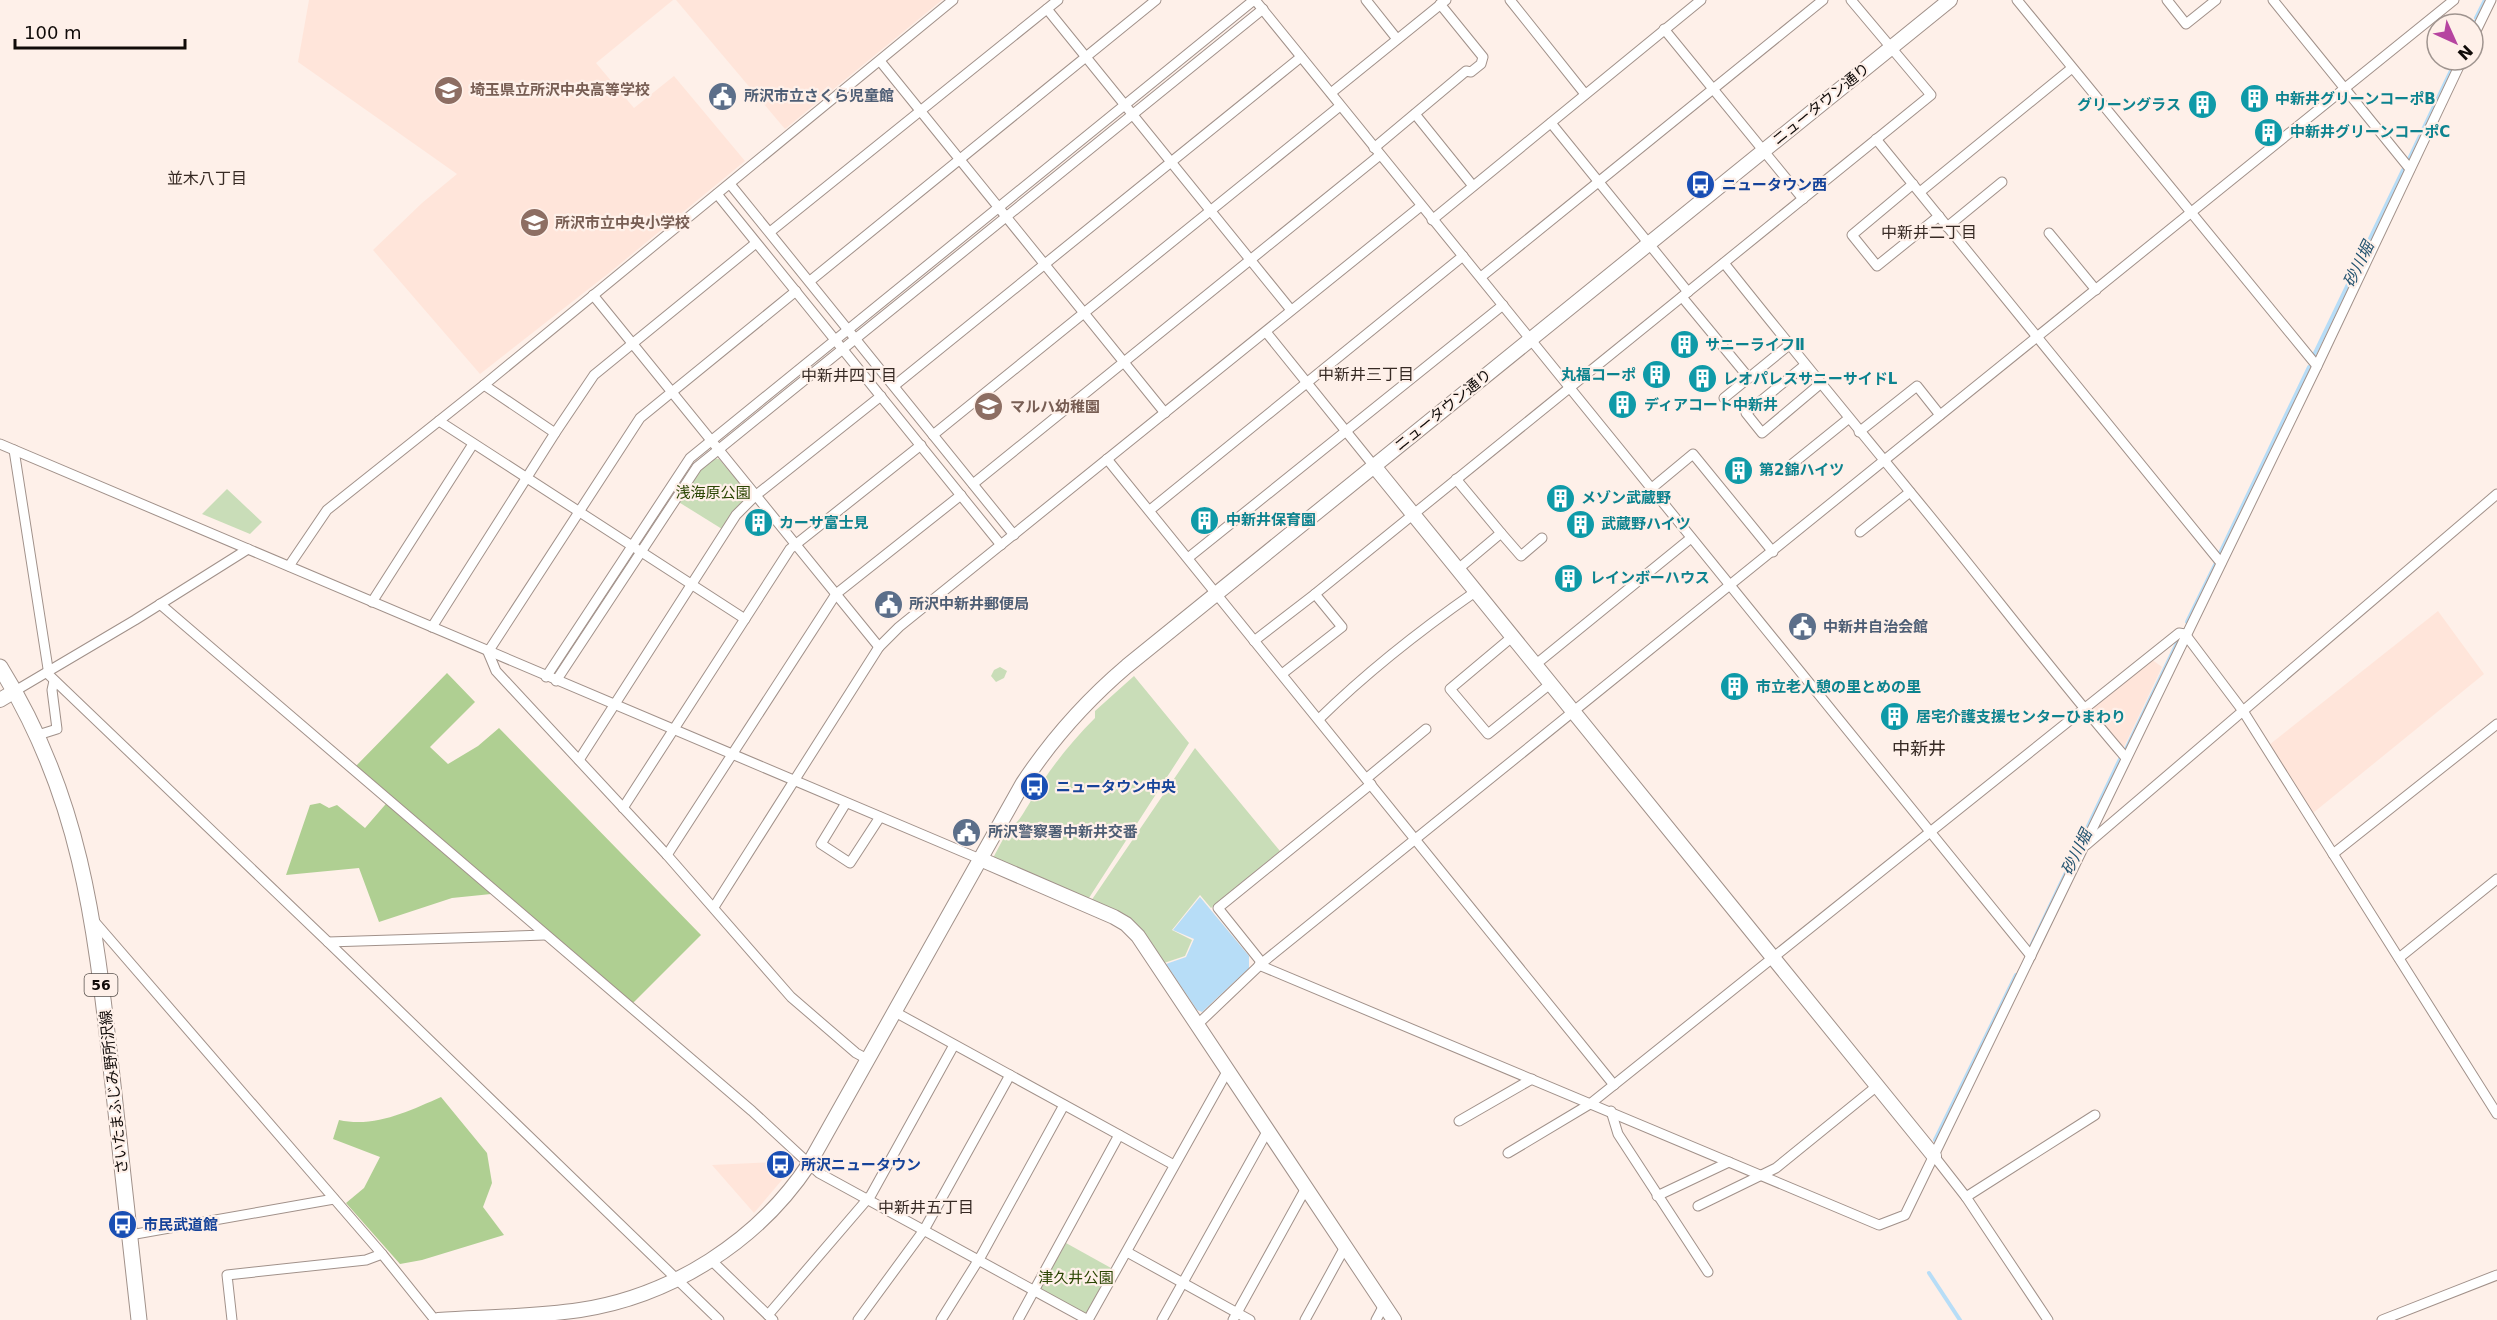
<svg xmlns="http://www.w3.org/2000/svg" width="2497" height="1320" viewBox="0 0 2497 1320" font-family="'DejaVu Sans','Noto Sans JP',sans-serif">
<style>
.built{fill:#ffe5da}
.green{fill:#c9ddb8}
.forest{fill:#afcf92}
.water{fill:#b7ddf7}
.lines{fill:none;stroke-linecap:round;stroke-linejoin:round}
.stream{stroke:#b7ddf7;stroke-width:4}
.street-casing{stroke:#a1918a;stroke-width:11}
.secondary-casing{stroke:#a1918a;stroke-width:16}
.primary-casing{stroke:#a1918a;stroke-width:17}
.street{stroke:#fff;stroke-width:9}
.secondary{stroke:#fff;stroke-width:14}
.primary{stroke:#fff;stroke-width:15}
.labels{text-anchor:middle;stroke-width:4.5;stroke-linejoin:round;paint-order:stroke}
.shield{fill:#fef0e9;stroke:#57504c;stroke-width:1.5}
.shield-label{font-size:14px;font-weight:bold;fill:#100b09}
.education-label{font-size:15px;font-weight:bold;fill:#785e54;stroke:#fef0e9;text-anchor:start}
.service-label{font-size:15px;font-weight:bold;fill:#4e5e75;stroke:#fef0e9;text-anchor:start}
.culture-label{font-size:15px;font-weight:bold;fill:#0d838f;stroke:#fef0e9;text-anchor:start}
.street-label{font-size:15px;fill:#100b09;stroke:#fef0e9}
.transit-label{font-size:15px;font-weight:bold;fill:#164399;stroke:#fef0e9;text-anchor:start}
.park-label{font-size:15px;fill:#2a4502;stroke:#fef0e9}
.neighbourhood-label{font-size:16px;fill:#372a24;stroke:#fef0e9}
.water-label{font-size:16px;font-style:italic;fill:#22526f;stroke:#fef0e9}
.quarter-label{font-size:18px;fill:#372a24;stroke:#fef0e9}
</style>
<rect width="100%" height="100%" fill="#fef0e9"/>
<g class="built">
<polygon points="309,0 673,0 596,63 634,108 674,76 745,161 609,273 480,374 373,250 422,203 457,174 298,62"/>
<polygon points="676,0 942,0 785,129"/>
<polygon points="2438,611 2484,674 2313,813 2269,745"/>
<polygon points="2151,659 2162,667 2123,749 2091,709"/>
<polygon points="798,1161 754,1213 712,1165"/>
</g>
<g class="green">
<polygon points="713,458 719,459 748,493 747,498 722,529 677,501 698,471"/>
<polygon points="227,489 262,522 250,534 202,514"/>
<polygon points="1000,667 1007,671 1004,678 996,682 991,676 994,670"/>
<path d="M1134,676L1189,743L1087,901L993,858L1009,828C1019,823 1023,813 1029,804C1047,772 1069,744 1095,718V711Z"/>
<polygon points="1195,748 1280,851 1211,908 1200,895 1172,930 1192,940 1185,956 1164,963 1140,928 1132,921 1091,901"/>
<polygon points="1066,1243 1111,1268 1086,1314 1040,1289"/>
</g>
<g class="forest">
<polygon points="447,673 475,702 430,747 448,764 478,746 499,728 701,935 630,1006 501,893 452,898 379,922 359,868 286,875 310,805 320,803 329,808 337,805 365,828 391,798 355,767"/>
<path d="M441,1097L487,1153L492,1183L483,1207L504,1235L422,1260L400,1264L346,1203L364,1188L380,1157L333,1139L339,1120C375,1128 409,1111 441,1097Z"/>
</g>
<polygon class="water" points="1200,897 1249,956 1249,968 1202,1012 1197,1010 1166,964 1186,957 1194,939 1173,930"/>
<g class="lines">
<g class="stream">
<polyline points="2476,18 2485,0"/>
<polyline points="2473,25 2474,22"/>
<polyline points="2408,161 2456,60"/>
<polyline points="2313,357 2403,170"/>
<polyline points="2220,553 2309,367"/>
<polyline points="2187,622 2216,563"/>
<polyline points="2126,749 2178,641"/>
<polyline points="2031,946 2120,759"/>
<polyline points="1935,1140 2016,975"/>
<polyline points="1929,1273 1960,1320"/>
</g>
<defs>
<g id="street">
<polyline points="1255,0 2031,956"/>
<polyline points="1366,0 1397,39"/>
<polyline points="1510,0 1585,94"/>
<polyline points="2017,0 2317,366"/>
<polyline points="2167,0 2186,24 2216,0"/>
<polyline points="2273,0 2410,169"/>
<polyline points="1047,9 1291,310"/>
<polyline points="1664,29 1803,199"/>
<polyline points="2473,37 2491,0"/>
<polyline points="880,61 1165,413"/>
<polyline points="1331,93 1446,0"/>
<polyline points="1415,114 1473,186"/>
<polyline points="1551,123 1688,292"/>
<polyline points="1876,139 2221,563"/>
<polyline points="1374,148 1466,71 1471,72 1481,64 1483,57 1440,4"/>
<polyline points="730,184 1014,535"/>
<polyline points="1913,184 1852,235 1877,266 1939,216"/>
<polyline points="1920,192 2072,68"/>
<polyline points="717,194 1001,545"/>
<polyline points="1432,220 1701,0"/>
<polyline points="1947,227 2002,182"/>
<polyline points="770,232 1058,0"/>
<polyline points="2049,233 2096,290"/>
<path d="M1724,263C1785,340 1848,416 1911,493C1983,580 2052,672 2126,758"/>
<polyline points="1481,277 1823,0"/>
<polyline points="810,281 1156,0"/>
<polyline points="796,291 640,418 488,652 496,671 667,855 791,997 856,1053 869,1060"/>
<polyline points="593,295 879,647"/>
<polyline points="1682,297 1749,378"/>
<polyline points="1266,332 1374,466"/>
<polyline points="1805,365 1746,413 1762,433 1820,384"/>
<polyline points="484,385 555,433"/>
<polyline points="894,386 1301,57"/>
<polyline points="1724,398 1789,345"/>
<polyline points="439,421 745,619"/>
<polyline points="1859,432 1917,386 1940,415"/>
<polyline points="933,435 1340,106"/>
<path d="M0,444C326,583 652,722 980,859"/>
<polyline points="14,450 49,675 328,942 719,1320"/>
<polyline points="1107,459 1614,1085"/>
<polyline points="1786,469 1848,419"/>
<polyline points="1456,479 1501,533"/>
<polyline points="973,484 1380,155"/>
<polyline points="1652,488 1693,454 1773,552"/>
<polyline points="1150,510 1463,256"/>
<polyline points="1860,532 1910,492"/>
<polyline points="1188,558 1503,305"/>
<polyline points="289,566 327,510 484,385 953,0"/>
<polyline points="1457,570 1501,533 1521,556 1542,538"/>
<polyline points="372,602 473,444"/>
<polyline points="160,604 752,1111 819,1173 1088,1320"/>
<polyline points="432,627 555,433 594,375 756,243"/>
<polyline points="1512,637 1450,689 1488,734 1550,684"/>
<polyline points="1254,641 1315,594 1931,95 1851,0"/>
<polyline points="1535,665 1691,538"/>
<polyline points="1282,674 1342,627 1315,594"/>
<polyline points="546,677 690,458 1254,0"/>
<polyline points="556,681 697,467 1263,9"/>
<polyline points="15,691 135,620 248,549"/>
<path d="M1319,719C1367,672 1419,631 1475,592"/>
<polyline points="38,735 57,729 52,690 54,681"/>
<polyline points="579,760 736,515 755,496 881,396"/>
<polyline points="1367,778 1426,729"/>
<polyline points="846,803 821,844 850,863 880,817"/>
<polyline points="623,808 790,549 921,445"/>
<polyline points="2086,845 2497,494"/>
<polyline points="2333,854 2497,724"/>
<polyline points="667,855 836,594 961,495"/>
<polyline points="714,907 879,647 899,627 1421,206"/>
<polyline points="94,921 382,1254 435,1320"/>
<polyline points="328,942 545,935"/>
<polyline points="2399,958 2497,879"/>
<polyline points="1262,963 1218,908 1371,784"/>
<polyline points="1259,965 1879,1225 1905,1215 2317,366 2462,60"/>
<polyline points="895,1012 1174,1165"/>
<polyline points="1198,1024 1262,963 2454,0"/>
<polyline points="1611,1111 1618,1134 1708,1272"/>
<polyline points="1459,1121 1532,1079"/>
<polyline points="1508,1153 1590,1104 2179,633 2185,634 2243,711 2497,1114"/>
<polyline points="1934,1156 1966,1197 2048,1320"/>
<polyline points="1657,1196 1729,1162"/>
<polyline points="1966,1197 2095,1115"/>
<polyline points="1698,1206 1776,1168 1877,1086"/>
<polyline points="130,1235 334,1199"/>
<polyline points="1127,1252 1250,1320"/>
<polyline points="711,1260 773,1320"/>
<polyline points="768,1315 871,1195 954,1045"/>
<polyline points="232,1320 227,1275 366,1260 382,1254"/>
<polyline points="858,1320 924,1230 1010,1075"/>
<polyline points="941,1320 981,1256 1064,1105"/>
<polyline points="1018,1320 1119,1135"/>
<polyline points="1088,1320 1228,1070"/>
<polyline points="1162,1320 1268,1130"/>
<polyline points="1233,1320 1306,1188"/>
<polyline points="1305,1320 1345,1247"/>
<polyline points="1376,1320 1384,1305"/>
<polyline points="2382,1320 2497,1275"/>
</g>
<g id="secondary">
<polyline points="1374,466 1934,1156"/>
<polyline points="0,700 15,691"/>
<polyline points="980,859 1114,917 1126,924 1138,936 1394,1320"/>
<path d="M438,1320C485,1317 533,1317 580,1310C672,1296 758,1241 809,1164L1023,783C1052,739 1087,700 1127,666L1950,0"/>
</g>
<path id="primary" d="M0,667C82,798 95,926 112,1076C121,1157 130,1238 139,1320"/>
</defs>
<use href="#street" class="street-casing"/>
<use href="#secondary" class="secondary-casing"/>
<use href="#primary" class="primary-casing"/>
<use href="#street" class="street"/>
<use href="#secondary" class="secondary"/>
<use href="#primary" class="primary"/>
</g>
<defs>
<symbol id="school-disc" viewBox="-11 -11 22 22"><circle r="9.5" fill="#8d6e63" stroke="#fef0e9"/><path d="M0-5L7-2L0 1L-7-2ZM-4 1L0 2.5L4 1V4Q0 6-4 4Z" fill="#fff"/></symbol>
<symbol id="civic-disc" viewBox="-11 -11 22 22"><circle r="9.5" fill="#5c6f8a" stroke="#fef0e9"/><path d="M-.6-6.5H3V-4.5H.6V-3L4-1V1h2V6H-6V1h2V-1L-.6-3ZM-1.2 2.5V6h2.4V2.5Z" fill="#fff"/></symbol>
<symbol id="building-disc" viewBox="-11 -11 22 22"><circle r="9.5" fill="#0f9aa8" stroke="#fef0e9"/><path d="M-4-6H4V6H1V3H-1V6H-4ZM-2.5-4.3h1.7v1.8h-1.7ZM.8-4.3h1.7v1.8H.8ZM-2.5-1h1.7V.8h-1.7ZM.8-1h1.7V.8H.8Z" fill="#fff"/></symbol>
<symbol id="bus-disc" viewBox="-11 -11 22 22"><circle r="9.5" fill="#1a4fb4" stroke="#fef0e9"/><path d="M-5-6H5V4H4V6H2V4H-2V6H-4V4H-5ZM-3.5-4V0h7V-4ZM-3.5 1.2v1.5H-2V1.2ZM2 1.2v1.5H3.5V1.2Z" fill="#fff"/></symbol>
</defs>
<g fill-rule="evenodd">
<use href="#school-disc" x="432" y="74" width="33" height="33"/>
<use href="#civic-disc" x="706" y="80" width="33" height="33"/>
<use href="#building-disc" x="2238" y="82" width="33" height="33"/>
<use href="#building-disc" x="2186" y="88" width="33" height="33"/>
<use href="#building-disc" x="2252" y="116" width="33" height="33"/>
<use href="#bus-disc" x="1684" y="168" width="33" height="33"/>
<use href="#school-disc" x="518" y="206" width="33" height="33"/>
<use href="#building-disc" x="1668" y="328" width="33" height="33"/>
<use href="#building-disc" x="1640" y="358" width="33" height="33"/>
<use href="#building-disc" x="1686" y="362" width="33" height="33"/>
<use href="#building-disc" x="1606" y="388" width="33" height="33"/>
<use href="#school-disc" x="972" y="390" width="33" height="33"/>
<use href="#building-disc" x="1722" y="454" width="33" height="33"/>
<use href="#building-disc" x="1544" y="482" width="33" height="33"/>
<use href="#building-disc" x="1188" y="504" width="33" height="33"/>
<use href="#building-disc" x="742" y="506" width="33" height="33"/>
<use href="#building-disc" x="1564" y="508" width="33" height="33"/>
<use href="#building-disc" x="1552" y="562" width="33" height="33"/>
<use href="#civic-disc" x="872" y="588" width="33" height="33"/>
<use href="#civic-disc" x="1786" y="610" width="33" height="33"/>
<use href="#building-disc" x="1718" y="670" width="33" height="33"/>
<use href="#building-disc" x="1878" y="700" width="33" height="33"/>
<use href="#bus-disc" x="1018" y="770" width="33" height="33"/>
<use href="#civic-disc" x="950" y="816" width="33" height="33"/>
<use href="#bus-disc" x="764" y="1148" width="33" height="33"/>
<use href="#bus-disc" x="106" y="1208" width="33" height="33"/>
</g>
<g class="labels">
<rect class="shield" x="84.5" y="974" width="33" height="22" rx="4.5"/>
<g class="shield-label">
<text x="101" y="990">56</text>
</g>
<g class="education-label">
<text x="470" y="95">埼玉県立所沢中央高等学校</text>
<text x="555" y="228">所沢市立中央小学校</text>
<text x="1010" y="412">マルハ幼稚園</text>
</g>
<g class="service-label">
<text x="744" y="101">所沢市立さくら児童館</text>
<text x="909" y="609">所沢中新井郵便局</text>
<text x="1823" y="632">中新井自治会館</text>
<text x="988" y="837">所沢警察署中新井交番</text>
</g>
<g class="culture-label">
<text x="2275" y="104">中新井グリーンコーポB</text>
<text x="2181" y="110" text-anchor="end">グリーングラス</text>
<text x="2290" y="137">中新井グリーンコーポC</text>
<text x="1705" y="350">サニーライフⅡ</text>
<text x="1636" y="380" text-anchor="end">丸福コーポ</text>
<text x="1723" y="384">レオパレスサニーサイドL</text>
<text x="1644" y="410">ディアコート中新井</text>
<text x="1759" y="475">第2錦ハイツ</text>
<text x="1581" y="503">メゾン武蔵野</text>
<text x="1226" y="525">中新井保育園</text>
<text x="779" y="528">カーサ富士見</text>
<text x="1601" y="529">武蔵野ハイツ</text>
<text x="1590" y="583">レインボーハウス</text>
<text x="1756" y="692">市立老人憩の里とめの里</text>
<text x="1916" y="722">居宅介護支援センターひまわり</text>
</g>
<g class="street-label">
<text transform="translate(1821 104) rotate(-39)" y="5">ニュータウン通り</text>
<text transform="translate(1443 410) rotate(-39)" y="5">ニュータウン通り</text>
<text transform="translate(114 1092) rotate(-96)" y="5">さいたまふじみ野所沢線</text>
</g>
<g class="transit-label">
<text x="1722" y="190">ニュータウン西</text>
<text x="1056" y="792">ニュータウン中央</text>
<text x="801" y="1170">所沢ニュータウン</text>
<text x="143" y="1230">市民武道館</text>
</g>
<g class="park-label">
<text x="713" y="498">浅海原公園</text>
<text x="1076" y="1283">津久井公園</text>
</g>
<g class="neighbourhood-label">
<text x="207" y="184">並木八丁目</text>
<text x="1929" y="238">中新井二丁目</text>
<text x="1366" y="380">中新井三丁目</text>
<text x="849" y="381">中新井四丁目</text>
<text x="926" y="1213">中新井五丁目</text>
</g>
<g class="water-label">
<text transform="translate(2358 264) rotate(-64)" y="6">砂川堀</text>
<text transform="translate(2076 852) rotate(-64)" y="6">砂川堀</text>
</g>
<g class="quarter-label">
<text x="1919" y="755">中新井</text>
</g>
</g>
<g transform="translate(2455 42) rotate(135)"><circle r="28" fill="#fef0e9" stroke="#9f948f" stroke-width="1.5"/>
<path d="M0-4.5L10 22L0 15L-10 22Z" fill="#b644a0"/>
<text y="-9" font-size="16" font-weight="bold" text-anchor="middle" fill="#100b09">N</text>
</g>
<path d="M15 39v9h170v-9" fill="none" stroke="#100b09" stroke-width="3"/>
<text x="24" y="39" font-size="18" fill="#100b09" stroke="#fef0e9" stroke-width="4.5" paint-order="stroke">100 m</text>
</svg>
